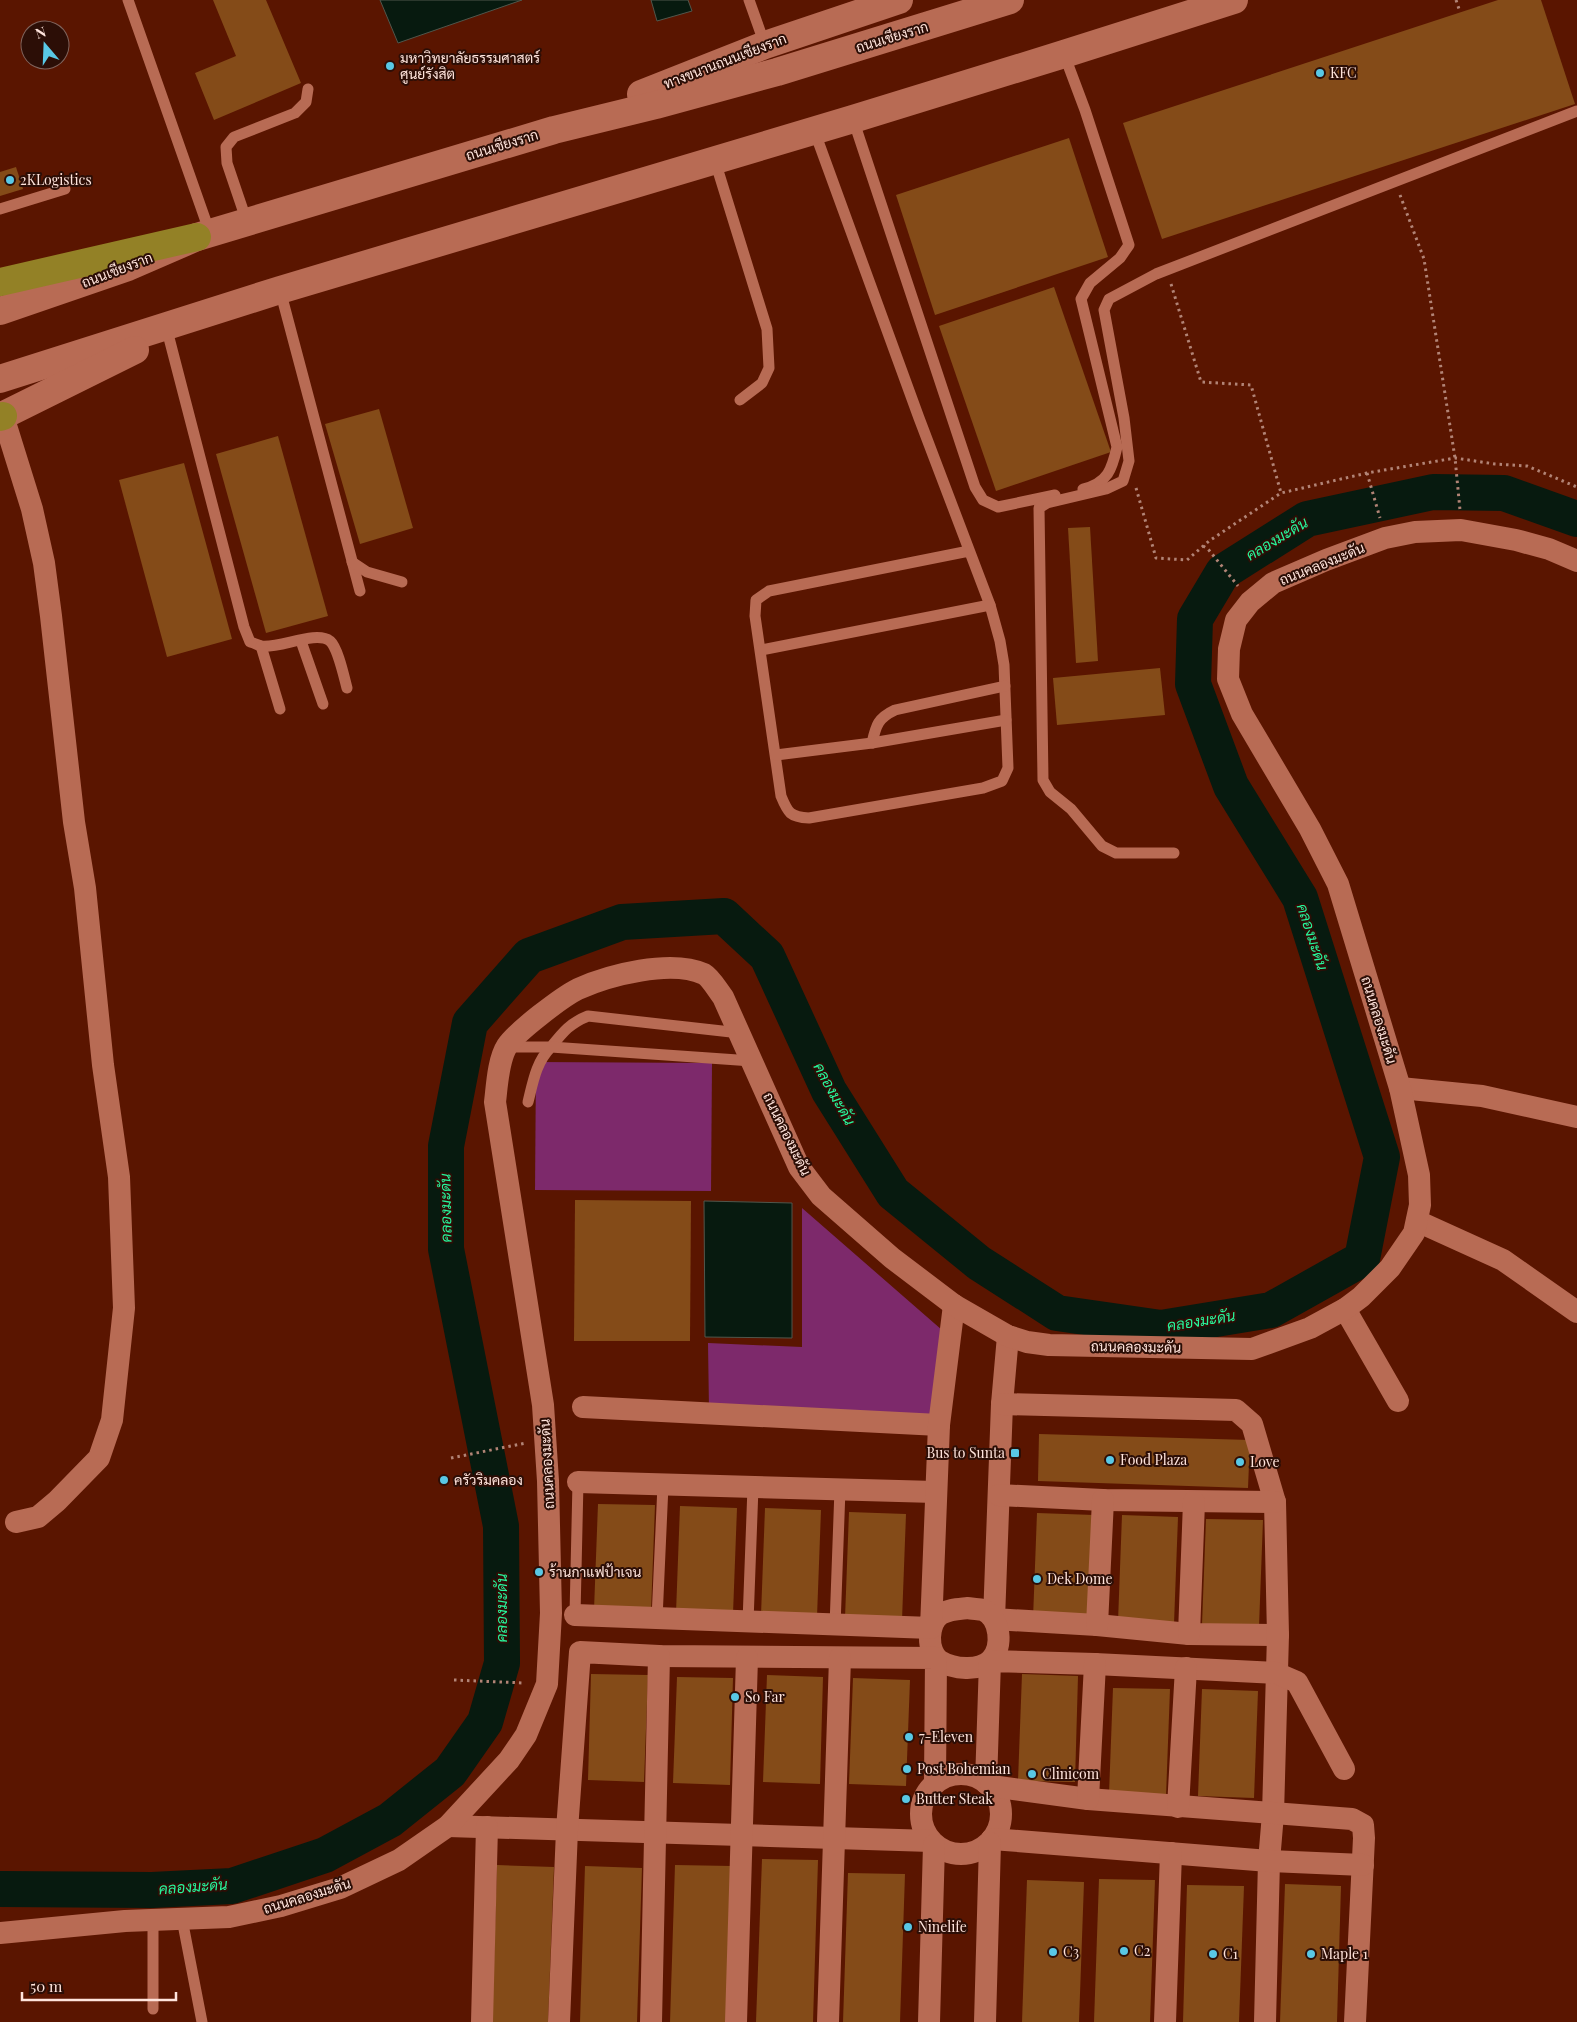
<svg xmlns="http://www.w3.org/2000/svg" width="1577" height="2022" viewBox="0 0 1577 2022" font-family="'Playfair Display',Sarabun,serif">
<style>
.green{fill:#7d296b}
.water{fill:#071a0f;stroke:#51574c}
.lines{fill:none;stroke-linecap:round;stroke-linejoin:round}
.river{stroke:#071a0f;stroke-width:36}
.building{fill:#844b18}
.path{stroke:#b28476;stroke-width:3;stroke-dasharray:2.5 4;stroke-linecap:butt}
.lane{stroke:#b86b54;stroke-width:11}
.street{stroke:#b86b54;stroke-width:22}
.secondary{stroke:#b86b54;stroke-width:28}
.highway{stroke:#938126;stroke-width:28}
.poi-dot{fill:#59c8e5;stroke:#2c0e06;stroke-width:2}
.labels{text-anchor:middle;stroke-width:4;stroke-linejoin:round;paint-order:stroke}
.street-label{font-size:14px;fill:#ffe4dc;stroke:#2c0e06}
.poi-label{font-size:14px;fill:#ffe4dc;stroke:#2c0e06;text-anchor:start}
.water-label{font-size:15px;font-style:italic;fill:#27f59c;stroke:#2c0e06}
</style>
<rect width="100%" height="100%" fill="#5a1500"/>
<g class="green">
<polygon points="536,1062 712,1063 711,1191 535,1190"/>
<polygon points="802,1208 942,1330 930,1421 709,1410 708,1343 802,1347"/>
</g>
<g class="water">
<polygon points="380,0 522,0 398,43"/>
<polygon points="651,0 688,0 692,11 657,21"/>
<polygon points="704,1201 792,1203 792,1338 705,1337"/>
</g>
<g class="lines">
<polyline class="river" points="0,1889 152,1890 232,1886 325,1855 390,1820 450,1772 485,1722 502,1663 501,1526 446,1249 446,1146 470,1023 529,956 622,922 724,916 767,956 829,1091 893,1193 979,1263 1057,1313 1161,1328 1271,1310 1362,1259 1382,1157 1300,898 1231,786 1193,684 1195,619 1223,572 1307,519 1433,492 1504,493 1577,519"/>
</g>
<g class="building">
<polygon points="213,0 266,0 301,83 214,120 195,73 236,56"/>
<polygon points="1498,0 1541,0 1575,104 1162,239 1123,123"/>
<polygon points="1069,138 1108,257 935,315 896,195"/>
<polygon points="16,167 23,189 0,196 0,172"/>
<polygon points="1054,287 1111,452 996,491 939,326"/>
<polygon points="379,409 413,528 360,544 325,424"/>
<polygon points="278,436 328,616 266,633 216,454"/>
<polygon points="184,463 232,639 167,657 119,480"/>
<polygon points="1090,527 1098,661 1076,663 1068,528"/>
<polygon points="1160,668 1165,715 1057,725 1053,678"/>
<polygon points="575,1200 691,1201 690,1341 574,1341"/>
<polygon points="1039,1434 1250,1440 1248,1488 1038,1481"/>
<polygon points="598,1504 655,1505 651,1612 594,1610"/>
<polygon points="680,1506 737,1508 733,1614 676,1613"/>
<polygon points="765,1508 821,1510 817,1617 761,1615"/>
<polygon points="849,1512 906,1514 902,1620 845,1618"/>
<polygon points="1037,1513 1094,1515 1090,1621 1033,1619"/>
<polygon points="1122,1515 1178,1517 1174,1624 1118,1622"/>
<polygon points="1206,1519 1263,1520 1259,1627 1202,1625"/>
<polygon points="591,1674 648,1675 644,1782 588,1780"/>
<polygon points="1022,1674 1078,1676 1075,1782 1018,1781"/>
<polygon points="767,1675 823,1677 820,1784 763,1782"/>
<polygon points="677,1677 733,1678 730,1785 673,1783"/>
<polygon points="853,1678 910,1680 906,1786 849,1784"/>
<polygon points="1113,1688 1170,1689 1166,1796 1109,1794"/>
<polygon points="1202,1689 1258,1691 1254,1798 1198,1796"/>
<polygon points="762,1859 818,1860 813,2022 756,2022"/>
<polygon points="497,1865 554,1867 548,2022 492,2022"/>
<polygon points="675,1865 732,1866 726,2022 670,2022"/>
<polygon points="585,1866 642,1868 637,2022 580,2022"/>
<polygon points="848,1873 905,1874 900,2022 843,2022"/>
<polygon points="1099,1879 1155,1880 1150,2022 1094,2022"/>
<polygon points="1027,1880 1084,1882 1079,2022 1022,2022"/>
<polygon points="1285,1884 1341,1886 1337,2022 1280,2022"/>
<polygon points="1187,1885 1244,1886 1239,2022 1183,2022"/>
</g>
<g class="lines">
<g class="path">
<polyline points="1456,0 1460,12"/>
<polyline points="1400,195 1424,259 1455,458 1460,510"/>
<polyline points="1171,284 1201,382 1251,385 1281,493"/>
<polyline points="1367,473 1380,518"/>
<polyline points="1136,488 1156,558 1187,560 1209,541 1281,493 1367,473 1455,458 1495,464 1527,466 1577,487"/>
<polyline points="1203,546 1208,549 1238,586"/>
<polyline points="451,1458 526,1443"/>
<polyline points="454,1680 524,1683"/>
</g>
<g class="lane">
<polyline points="128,0 210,233"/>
<polyline points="749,0 765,45"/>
<path d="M1064,54L1085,110L1129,245L1120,258L1090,283L1081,299L1117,447C1112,469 1108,483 1083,489"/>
<polyline points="853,119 975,487 983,500 998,507 1055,495"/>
<path d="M814,130L919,418L990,605L1000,641L1004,665L1008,768L1002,781L983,788L809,818C790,817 788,813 781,796L755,616L756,600L769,591L969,551"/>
<polyline points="715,161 767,329 769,368 762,383 740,400"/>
<polyline points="0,209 65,189"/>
<polyline points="247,222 227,163 226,147 234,137 295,113 306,102 308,89"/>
<polyline points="280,290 360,591"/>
<path d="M168,334L244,627L250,642C254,643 258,645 261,646C279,649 316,630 330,641C338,648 344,677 347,688"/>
<polyline points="352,562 367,572 402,582"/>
<polyline points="301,641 323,704"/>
<polyline points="261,646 280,709"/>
<polyline points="761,650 990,605"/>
<path d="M872,743C876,725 878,718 895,710L1005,686"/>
<polyline points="776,755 872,743 1006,720"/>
<polyline points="1174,853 1116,853 1102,846 1071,809 1050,792 1043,780 1039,508 1047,503 1106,489 1123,481 1129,461 1124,418 1104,310 1109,299 1156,274 1577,111"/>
<path d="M506,1047H551C563,1032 570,1023 588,1016L740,1033"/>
<path d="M528,1102C533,1082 536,1062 551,1047L752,1061"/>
<polyline points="575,1615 578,1482"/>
<polyline points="657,1619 663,1485"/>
<polyline points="748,1622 753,1487"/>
<polyline points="835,1626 840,1489"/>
<polyline points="182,1919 202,2022"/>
<polyline points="153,2009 153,1920"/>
</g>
<g class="street">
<polyline points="3,416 32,509 44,563 51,616 74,822 85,888 103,1065 119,1177 124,1308 112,1420 99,1458 57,1501 38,1517 16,1522"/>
<polyline points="1400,1088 1482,1096 1577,1117"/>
<polyline points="1417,1221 1503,1260 1577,1312"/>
<polyline points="1345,1309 1398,1401"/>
<polyline points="1008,1336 1002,1404 994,1619 1097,1625 1189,1634 1278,1635"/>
<polyline points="1002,1404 1236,1410 1252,1424 1275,1502 1278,1635 1273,1814 1269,1861 1265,2022"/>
<polyline points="583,1407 939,1425"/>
<polyline points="578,1482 935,1492"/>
<polyline points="999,1495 1103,1500 1275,1502"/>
<path d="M968,1608C972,1609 979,1609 983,1610C1001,1618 1003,1647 991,1660C979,1672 953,1669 940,1661C926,1652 927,1622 941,1614C949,1609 959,1609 968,1608Z"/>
<polyline points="575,1615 931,1628 939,1425 954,1305"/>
<polyline points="1097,1625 1103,1500"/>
<polyline points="1189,1634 1194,1502"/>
<circle cx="961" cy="1814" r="40"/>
<polyline points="986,1783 990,1661 1095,1664 1276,1673 1297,1682 1344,1769"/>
<polyline points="991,1786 1088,1799 1352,1819 1363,1825 1364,1838 1355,2022"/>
<polyline points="1088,1799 1095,1664"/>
<polyline points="1178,1807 1186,1668"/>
<polyline points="448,1826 931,1841"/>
<polyline points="992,1839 1269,1861 1363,1865"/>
<path d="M0,1933L125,1921L229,1917L281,1906L340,1888L399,1860L448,1826L509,1760L526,1735L547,1684L551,1613L548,1481L543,1405L495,1102C497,1086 498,1060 507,1046C516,1032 562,997 578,989C609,975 671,959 704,974C711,978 718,991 723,997L799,1167L821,1196L892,1258L954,1305L1008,1336L1027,1342L1049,1345L1252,1349L1310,1328L1345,1309L1361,1297L1390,1268L1414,1233L1420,1205L1419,1175L1400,1088L1338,884L1310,829L1242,714L1228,679L1229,649L1236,620L1250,602L1273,583L1326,560L1385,538L1415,532L1461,530L1516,540L1549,549L1577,561"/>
<polyline points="482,2022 487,1827"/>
<polyline points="559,2022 567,1830 580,1652 659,1656 936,1658 935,1783"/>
<polyline points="651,2022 659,1656"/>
<polyline points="736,2022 747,1658"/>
<polyline points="828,2022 840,1658"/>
<polyline points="929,2022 934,1845"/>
<polyline points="985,2022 990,1843"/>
<polyline points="1165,2022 1171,1853"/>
</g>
<g class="secondary">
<polyline points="641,94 765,45 899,0"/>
<polyline points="0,311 128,267 197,237 554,130 656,105 777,72 1010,0"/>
<polyline points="0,379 280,290 853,119 1064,54 1234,0"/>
<polyline points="0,417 135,350"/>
</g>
<g class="highway">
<polyline points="0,282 197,237"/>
<polyline points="0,417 3,416"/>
</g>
</g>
<g class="poi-dot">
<circle cx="390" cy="66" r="5"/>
<circle cx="1320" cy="73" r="5"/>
<circle cx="10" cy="180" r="5"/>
<rect x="1010" y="1448" width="10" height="10" rx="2.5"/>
<circle cx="1110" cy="1460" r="5"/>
<circle cx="1240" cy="1462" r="5"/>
<circle cx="444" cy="1480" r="5"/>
<circle cx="539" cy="1572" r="5"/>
<circle cx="1037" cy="1579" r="5"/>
<circle cx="735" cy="1697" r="5"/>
<circle cx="909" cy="1737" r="5"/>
<circle cx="907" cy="1769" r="5"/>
<circle cx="1032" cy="1774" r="5"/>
<circle cx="906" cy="1799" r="5"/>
<circle cx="908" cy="1927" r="5"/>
<circle cx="1124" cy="1951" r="5"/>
<circle cx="1053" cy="1952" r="5"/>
<circle cx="1213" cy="1954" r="5"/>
<circle cx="1311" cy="1954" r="5"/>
</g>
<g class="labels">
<g class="street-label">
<text transform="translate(892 37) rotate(-17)" y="5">ถนนเชียงราก</text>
<text transform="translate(725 61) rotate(-21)" y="5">ทางขนานถนนเชียงราก</text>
<text transform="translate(502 145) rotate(-17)" y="5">ถนนเชียงราก</text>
<text transform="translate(117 270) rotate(-21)" y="5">ถนนเชียงราก</text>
<text transform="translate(1322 564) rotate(-22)" y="5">ถนนคลองมะดัน</text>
<text transform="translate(1379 1020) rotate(73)" y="5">ถนนคลองมะดัน</text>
<text transform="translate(787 1134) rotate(64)" y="5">ถนนคลองมะดัน</text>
<text transform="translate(1136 1347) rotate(1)" y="5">ถนนคลองมะดัน</text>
<text transform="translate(547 1464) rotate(-93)" y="5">ถนนคลองมะดัน</text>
<text transform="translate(307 1896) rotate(-17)" y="5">ถนนคลองมะดัน</text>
</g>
<g class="poi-label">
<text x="400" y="63">มหาวิทยาลัยธรรมศาสตร์<tspan x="400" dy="16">ศูนย์รังสิต</tspan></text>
<text x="1330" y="78">KFC</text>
<text x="20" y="185">2KLogistics</text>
<text x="1005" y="1458" text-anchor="end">Bus to Sunta</text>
<text x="1120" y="1465">Food Plaza</text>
<text x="1250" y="1467">Love</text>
<text x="454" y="1485">ครัวริมคลอง</text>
<text x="549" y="1577">ร้านกาแฟป้าเจน</text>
<text x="1047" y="1584">Dek Dome</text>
<text x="745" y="1702">So Far</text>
<text x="919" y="1742">7-Eleven</text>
<text x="917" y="1774">Post Bohemian</text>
<text x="1042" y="1779">Clinicom</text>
<text x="916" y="1804">Butter Steak</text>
<text x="918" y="1932">Ninelife</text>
<text x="1134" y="1956">C2</text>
<text x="1063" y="1957">C3</text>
<text x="1223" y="1959">C1</text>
<text x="1321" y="1959">Maple 1</text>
</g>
<g class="water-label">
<text transform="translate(1277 539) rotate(-31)" y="5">คลองมะดัน</text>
<text transform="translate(1312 937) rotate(72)" y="5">คลองมะดัน</text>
<text transform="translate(834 1094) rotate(61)" y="5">คลองมะดัน</text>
<text transform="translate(446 1208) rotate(-91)" y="5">คลองมะดัน</text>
<text transform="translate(1201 1321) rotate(-9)" y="5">คลองมะดัน</text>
<text transform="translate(502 1608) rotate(-90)" y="5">คลองมะดัน</text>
<text transform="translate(193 1887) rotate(-4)" y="5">คลองมะดัน</text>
</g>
</g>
<g transform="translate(45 45) rotate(341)"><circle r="24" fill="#2c0e06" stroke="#80645c"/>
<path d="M0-4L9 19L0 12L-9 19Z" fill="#59c8e5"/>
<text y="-8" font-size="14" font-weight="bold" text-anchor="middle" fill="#ffe4dc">N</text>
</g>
<path d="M22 1992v8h154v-8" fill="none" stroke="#ffe4dc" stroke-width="2.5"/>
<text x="30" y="1992" font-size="15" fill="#ffe4dc" stroke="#2c0e06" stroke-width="4" paint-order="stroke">50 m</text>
</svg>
